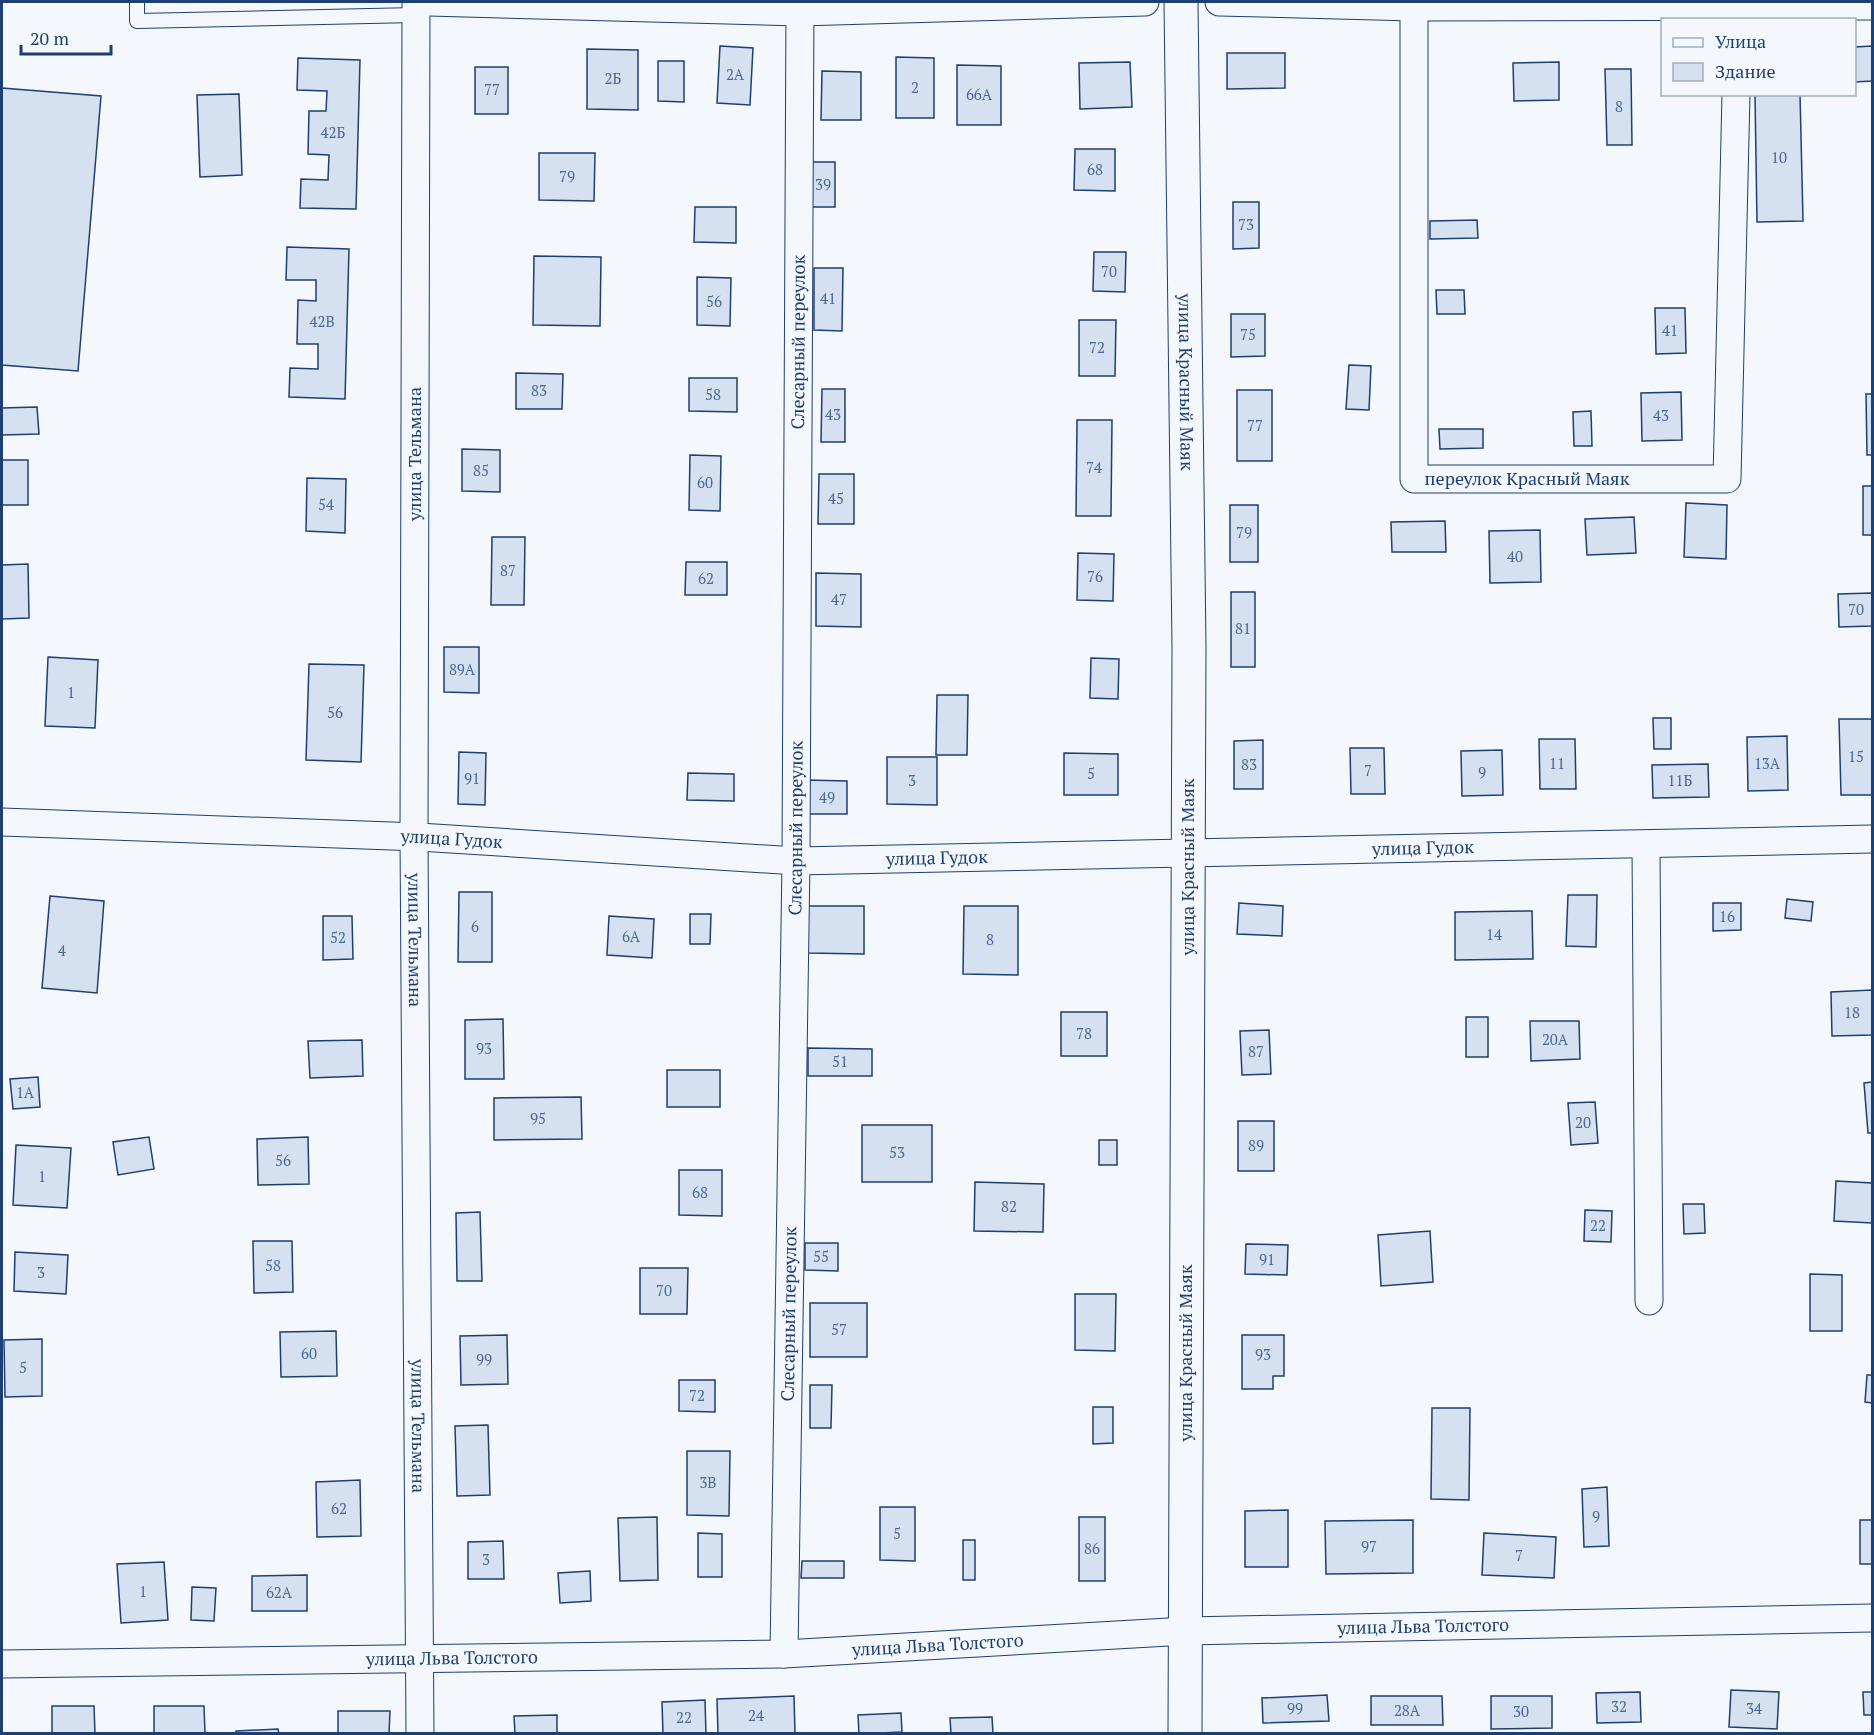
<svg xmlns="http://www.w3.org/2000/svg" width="1874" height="1735" viewBox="0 0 1874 1735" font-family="'PT Serif',serif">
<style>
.building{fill:#d5e0f0;stroke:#1d3f73;stroke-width:1.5}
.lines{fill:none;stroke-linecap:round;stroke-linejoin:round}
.lane-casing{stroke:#1d3f73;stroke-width:16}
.street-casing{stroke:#1d3f73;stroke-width:29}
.primary-casing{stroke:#1d3f73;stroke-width:35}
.lane{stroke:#f4f7fb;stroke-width:14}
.street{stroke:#f4f7fb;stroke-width:27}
.primary{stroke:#f4f7fb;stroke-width:33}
.labels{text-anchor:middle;stroke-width:4.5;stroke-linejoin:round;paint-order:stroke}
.number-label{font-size:15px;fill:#4b6792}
.street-label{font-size:18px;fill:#1d3f73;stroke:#f4f7fb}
</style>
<rect width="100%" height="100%" fill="#f4f7fb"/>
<g class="building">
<polygon points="720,46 753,48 750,105 717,103"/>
<polygon points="1872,46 1872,81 1854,82 1854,47"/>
<polygon points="587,49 638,50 638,110 587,109"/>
<polygon points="1227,53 1285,53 1285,88 1227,89"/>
<polygon points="896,57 934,58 934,118 896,118"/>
<polygon points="298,58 360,60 356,209 300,208 301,179 328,180 329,155 308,154 309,111 326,111 327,91 297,90"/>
<polygon points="658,61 684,61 684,102 658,101"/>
<polygon points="1130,62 1132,107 1080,109 1079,63"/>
<polygon points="1559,62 1559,100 1514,101 1513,63"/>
<polygon points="957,65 1001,66 1001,125 957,125"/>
<rect x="475" y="67" width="33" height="47"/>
<polygon points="1605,69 1631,69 1632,145 1607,145"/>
<polygon points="822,71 861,72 861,120 821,120"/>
<polygon points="2,88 101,96 78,371 2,365"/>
<polygon points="239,94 242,175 200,177 197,95"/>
<polygon points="1755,94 1800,94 1803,221 1757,222"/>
<polygon points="1075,149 1115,149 1115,191 1074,190"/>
<polygon points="539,153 595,153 594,201 539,200"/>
<rect x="810" y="162" width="25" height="45"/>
<polygon points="1233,202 1259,202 1259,248 1233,249"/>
<polygon points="695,207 736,207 736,243 694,242"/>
<polygon points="1477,220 1478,238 1430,239 1430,221"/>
<polygon points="287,247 349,249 345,399 289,397 290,368 318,369 318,344 297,344 298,300 316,301 316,280 286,280"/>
<polygon points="1094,252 1126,252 1125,292 1093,291"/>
<polygon points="534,256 601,257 600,326 533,325"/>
<polygon points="814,268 843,268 842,331 814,330"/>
<polygon points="697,277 731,278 730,326 697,325"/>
<polygon points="1436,290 1464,290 1465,314 1437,314"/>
<polygon points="1655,308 1685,308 1686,353 1656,354"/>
<polygon points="1231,314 1265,314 1265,356 1231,357"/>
<polygon points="1079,320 1116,320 1115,376 1079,376"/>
<polygon points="1349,365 1371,366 1369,410 1346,409"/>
<polygon points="516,373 563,374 562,409 516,409"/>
<polygon points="689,378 737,378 737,412 689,411"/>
<polygon points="822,389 845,389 845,442 821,442"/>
<rect x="1237" y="390" width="35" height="71"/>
<polygon points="1681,392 1682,440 1642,441 1641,393"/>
<polygon points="1866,394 1872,394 1872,455 1867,455"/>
<polygon points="37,407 39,434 2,435 2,408"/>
<polygon points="1591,411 1592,446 1574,446 1573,412"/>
<polygon points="1077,420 1112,420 1111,516 1076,516"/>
<polygon points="1439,429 1483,429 1483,448 1440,449"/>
<polygon points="462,449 500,450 500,492 462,491"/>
<polygon points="690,455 721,456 720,511 689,510"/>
<rect x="2" y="460" width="26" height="45"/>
<polygon points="819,474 854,474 854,524 818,524"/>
<polygon points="307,478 346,479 345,533 306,531"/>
<rect x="1863" y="486" width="9" height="49"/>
<polygon points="1686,503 1727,505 1726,559 1684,557"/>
<rect x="1230" y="505" width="28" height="57"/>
<polygon points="1634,517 1636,553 1587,555 1585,519"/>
<polygon points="1445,521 1446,552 1392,552 1391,522"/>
<polygon points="1540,530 1541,582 1490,583 1489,531"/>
<polygon points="492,537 525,537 524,605 491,605"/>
<polygon points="1078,553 1114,554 1113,601 1077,600"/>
<polygon points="686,562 727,562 727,595 685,595"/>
<polygon points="28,564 29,618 2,619 2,565"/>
<polygon points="816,573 861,574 861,627 816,626"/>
<rect x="1231" y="592" width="24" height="75"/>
<polygon points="1872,593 1872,626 1839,627 1838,594"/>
<polygon points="444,647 479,647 479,693 444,692"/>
<polygon points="48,657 98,660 95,728 45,726"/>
<polygon points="1091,658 1119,659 1118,699 1090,698"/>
<polygon points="309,664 364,665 361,762 306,760"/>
<polygon points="937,695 968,695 967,755 936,755"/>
<polygon points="1653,718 1671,718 1671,749 1654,749"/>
<polygon points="1839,719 1872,719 1872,795 1841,795"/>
<polygon points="1787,736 1788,790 1748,791 1747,737"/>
<polygon points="1539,739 1575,739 1576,789 1540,789"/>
<polygon points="1263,740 1263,789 1234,789 1234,741"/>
<polygon points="1350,748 1384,748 1385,794 1351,794"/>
<polygon points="1502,750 1503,795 1462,796 1461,751"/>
<polygon points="459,752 486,753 485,805 458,804"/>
<polygon points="1064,753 1118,754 1118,795 1064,795"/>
<polygon points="887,757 937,757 937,805 887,804"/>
<polygon points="1708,764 1709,797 1653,798 1652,765"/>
<polygon points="688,773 734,774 734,801 687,800"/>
<polygon points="806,780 847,781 847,814 806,814"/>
<polygon points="459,892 492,892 492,962 458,962"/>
<polygon points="1568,895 1597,895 1596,947 1566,946"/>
<polygon points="50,896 104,901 97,993 42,988"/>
<polygon points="1787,899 1813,902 1811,921 1785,918"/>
<polygon points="1239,903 1283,906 1282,936 1237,934"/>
<polygon points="1713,903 1741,903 1741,930 1713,931"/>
<polygon points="808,906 864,906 864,954 808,953"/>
<polygon points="964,906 1018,906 1018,975 963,974"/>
<polygon points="1532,911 1533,959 1455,960 1455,912"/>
<polygon points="690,914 711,914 710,944 690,944"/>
<polygon points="323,916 352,916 353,959 323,960"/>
<polygon points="609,916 654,919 652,958 607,955"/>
<polygon points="1872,990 1872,1035 1832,1036 1831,992"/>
<rect x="1061" y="1012" width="46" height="44"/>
<rect x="1466" y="1017" width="22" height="40"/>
<polygon points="503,1019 504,1079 465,1079 465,1020"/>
<polygon points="1530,1021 1579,1021 1580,1059 1531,1061"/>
<polygon points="1269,1030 1271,1074 1242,1075 1240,1031"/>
<polygon points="362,1040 363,1076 310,1078 308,1041"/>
<polygon points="808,1048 872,1049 872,1076 808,1076"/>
<rect x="667" y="1070" width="53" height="37"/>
<polygon points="38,1077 40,1107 13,1109 10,1079"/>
<polygon points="1872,1082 1872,1133 1868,1133 1864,1083"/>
<polygon points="581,1097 582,1139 494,1140 494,1098"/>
<polygon points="1595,1102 1598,1143 1571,1145 1568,1103"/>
<rect x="1238" y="1121" width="36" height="50"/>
<rect x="862" y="1125" width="70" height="57"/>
<polygon points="149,1137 154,1169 118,1175 113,1142"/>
<polygon points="308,1137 309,1184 258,1185 257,1139"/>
<rect x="1099" y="1140" width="18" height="25"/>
<polygon points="16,1145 71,1148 67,1208 13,1205"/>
<polygon points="679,1170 722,1170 722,1216 679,1215"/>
<polygon points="1836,1181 1872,1183 1872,1223 1834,1221"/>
<polygon points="975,1182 1044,1184 1043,1232 974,1231"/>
<polygon points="1683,1204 1704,1204 1705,1233 1684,1234"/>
<polygon points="1585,1210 1612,1211 1611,1242 1584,1241"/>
<polygon points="480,1212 482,1281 457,1281 456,1213"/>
<polygon points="1430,1231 1433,1282 1381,1286 1378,1235"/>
<polygon points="253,1241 292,1241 293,1292 254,1293"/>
<polygon points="805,1243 838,1243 838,1271 805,1270"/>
<polygon points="1246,1244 1288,1245 1287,1275 1245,1274"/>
<polygon points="15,1252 68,1255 66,1294 14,1291"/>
<polygon points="640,1268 688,1268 687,1314 640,1314"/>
<polygon points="1810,1274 1842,1275 1842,1331 1810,1331"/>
<polygon points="1075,1294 1116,1294 1115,1351 1075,1350"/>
<rect x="810" y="1303" width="57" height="54"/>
<polygon points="336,1331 337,1376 281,1377 280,1332"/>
<polygon points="507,1335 508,1384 461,1385 460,1336"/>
<polygon points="1242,1335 1284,1335 1284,1376 1273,1376 1273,1389 1242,1389"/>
<polygon points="42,1339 42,1396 5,1397 4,1340"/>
<polygon points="1867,1375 1872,1375 1872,1403 1865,1402"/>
<polygon points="679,1380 715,1380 715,1412 679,1411"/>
<polygon points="810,1385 832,1385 831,1428 810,1428"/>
<polygon points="1093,1407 1113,1407 1113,1443 1093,1444"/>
<polygon points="1432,1408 1470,1408 1469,1500 1431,1499"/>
<polygon points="488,1425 490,1495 457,1496 455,1426"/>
<polygon points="687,1451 730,1451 729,1516 687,1515"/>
<polygon points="360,1480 361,1536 317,1537 316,1482"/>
<polygon points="1607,1487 1609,1546 1584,1547 1582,1489"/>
<polygon points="880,1507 915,1507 915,1561 880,1560"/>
<polygon points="1288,1510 1288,1567 1245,1567 1245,1511"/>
<polygon points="657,1517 658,1580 620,1581 618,1518"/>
<rect x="1079" y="1517" width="26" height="64"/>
<polygon points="1413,1520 1413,1573 1326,1574 1325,1521"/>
<rect x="1860" y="1520" width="12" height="44"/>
<polygon points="698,1533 722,1534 722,1577 698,1577"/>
<polygon points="1484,1533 1556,1537 1554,1578 1482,1575"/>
<rect x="963" y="1540" width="12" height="40"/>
<polygon points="503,1541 504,1579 468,1579 468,1542"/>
<polygon points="802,1561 844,1561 844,1578 801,1578"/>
<polygon points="164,1562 168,1620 121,1623 117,1564"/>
<polygon points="590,1571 591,1601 560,1603 558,1573"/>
<polygon points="307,1575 307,1611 252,1611 252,1576"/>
<polygon points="192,1587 216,1588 214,1621 191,1620"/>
<polygon points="1731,1690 1779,1692 1777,1729 1729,1727"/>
<polygon points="1640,1692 1641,1722 1597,1723 1596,1693"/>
<polygon points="1863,1692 1872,1692 1872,1715 1864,1715"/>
<polygon points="1327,1695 1329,1721 1263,1723 1262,1698"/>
<polygon points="794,1696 795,1734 718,1734 717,1699"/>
<polygon points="1371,1696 1442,1696 1443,1725 1371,1725"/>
<polygon points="1491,1696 1552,1696 1552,1728 1491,1729"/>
<polygon points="705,1700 706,1734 663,1734 662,1702"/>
<polygon points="52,1706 94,1706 95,1734 52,1734"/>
<polygon points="154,1706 204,1706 205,1734 154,1734"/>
<polygon points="338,1711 390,1711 389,1734 338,1734"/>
<polygon points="901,1713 902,1732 859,1734 858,1715"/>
<polygon points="557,1715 557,1734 515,1734 514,1716"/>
<polygon points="992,1717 993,1734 951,1734 950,1718"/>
<polygon points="278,1729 279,1734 236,1734 236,1731"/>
</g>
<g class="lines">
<defs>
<polyline id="lane" points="137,2 137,21 416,15"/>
<g id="street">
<path id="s1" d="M416,2L414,837L420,1734"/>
<polyline points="429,2 800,12 1145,2"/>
<polyline points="1219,2 1414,7 1872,6"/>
<path id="s2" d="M1414,7V479H1727L1736,94"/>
<path id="s3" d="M2,822L419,837L796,861L1872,839"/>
<polyline points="1646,846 1649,1301"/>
<path id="s4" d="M784,1654L796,861L800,2"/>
<path id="s5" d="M2,1664L784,1654L1186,1631L1872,1618"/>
</g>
<g id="primary">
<path id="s6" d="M1181,2L1189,647L1185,1734"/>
</g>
</defs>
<use href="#lane" class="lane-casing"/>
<use href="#street" class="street-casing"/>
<use href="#primary" class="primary-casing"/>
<use href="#lane" class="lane"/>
<use href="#street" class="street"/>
<use href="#primary" class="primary"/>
</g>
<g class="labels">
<g class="number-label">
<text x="735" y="80">2А</text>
<text x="613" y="84">2Б</text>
<text x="915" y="93">2</text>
<text x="492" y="95">77</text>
<text x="979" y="100">66А</text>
<text x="1619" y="112">8</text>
<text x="333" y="138">42Б</text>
<text x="1779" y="163">10</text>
<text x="1095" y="175">68</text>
<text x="567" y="182">79</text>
<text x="823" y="190">39</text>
<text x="1246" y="230">73</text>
<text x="1109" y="277">70</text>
<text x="828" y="304">41</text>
<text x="714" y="307">56</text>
<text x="322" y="327">42В</text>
<text x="1670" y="336">41</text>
<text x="1248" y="340">75</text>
<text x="1097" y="353">72</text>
<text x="539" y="396">83</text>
<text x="713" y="400">58</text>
<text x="833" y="420">43</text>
<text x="1661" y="421">43</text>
<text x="1255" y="431">77</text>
<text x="1094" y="473">74</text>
<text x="481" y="476">85</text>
<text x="705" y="488">60</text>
<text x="836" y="504">45</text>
<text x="326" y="510">54</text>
<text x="1244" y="538">79</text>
<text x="1515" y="562">40</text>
<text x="508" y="576">87</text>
<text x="1095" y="582">76</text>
<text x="706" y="584">62</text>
<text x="839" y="605">47</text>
<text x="1856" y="615">70</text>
<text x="1243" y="634">81</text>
<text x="462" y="675">89А</text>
<text x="71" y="698">1</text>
<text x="335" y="718">56</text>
<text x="1856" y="762">15</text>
<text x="1557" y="769">11</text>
<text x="1767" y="769">13А</text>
<text x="1249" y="770">83</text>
<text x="1368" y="776">7</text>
<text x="1482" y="778">9</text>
<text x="1091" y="779">5</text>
<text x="472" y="784">91</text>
<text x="912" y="786">3</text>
<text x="1680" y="786">11Б</text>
<text x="827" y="803">49</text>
<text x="1727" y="922">16</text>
<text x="475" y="932">6</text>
<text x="1494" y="940">14</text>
<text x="631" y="942">6А</text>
<text x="338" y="943">52</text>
<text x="990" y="945">8</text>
<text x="62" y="956">4</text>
<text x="1852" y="1018">18</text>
<text x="1084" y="1039">78</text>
<text x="1555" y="1045">20А</text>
<text x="484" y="1054">93</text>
<text x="1256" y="1057">87</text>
<text x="840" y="1067">51</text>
<text x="25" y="1098">1А</text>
<text x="538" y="1124">95</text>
<text x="1583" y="1128">20</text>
<text x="1256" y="1151">89</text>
<text x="897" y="1158">53</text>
<text x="283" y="1166">56</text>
<text x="42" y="1182">1</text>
<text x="700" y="1198">68</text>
<text x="1009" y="1212">82</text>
<text x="1598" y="1231">22</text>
<text x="821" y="1262">55</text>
<text x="1267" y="1265">91</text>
<text x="273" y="1271">58</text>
<text x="41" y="1278">3</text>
<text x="664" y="1296">70</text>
<text x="839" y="1335">57</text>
<text x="309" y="1359">60</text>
<text x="1263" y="1360">93</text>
<text x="484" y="1365">99</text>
<text x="23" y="1373">5</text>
<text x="697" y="1401">72</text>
<text x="708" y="1488">3В</text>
<text x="339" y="1514">62</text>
<text x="1596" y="1522">9</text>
<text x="897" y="1539">5</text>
<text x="1369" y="1552">97</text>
<text x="1092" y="1554">86</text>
<text x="1519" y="1561">7</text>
<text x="486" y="1565">3</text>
<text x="143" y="1597">1</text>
<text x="279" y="1598">62А</text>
<text x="1619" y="1712">32</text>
<text x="1295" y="1714">99</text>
<text x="1754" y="1714">34</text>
<text x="1407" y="1716">28А</text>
<text x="1521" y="1717">30</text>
<text x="756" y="1721">24</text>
<text x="684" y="1723">22</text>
</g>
<g class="street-label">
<text dy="6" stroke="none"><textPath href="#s4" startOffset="1312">Слесарный переулок</textPath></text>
<text dy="6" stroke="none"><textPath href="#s6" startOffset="380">улица Красный Маяк</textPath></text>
<text transform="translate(415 454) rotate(-90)" y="6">улица Тельмана</text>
<text dy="6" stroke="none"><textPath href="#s2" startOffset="585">переулок Красный Маяк</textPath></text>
<text dy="6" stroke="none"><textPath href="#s4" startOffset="826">Слесарный переулок</textPath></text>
<text dy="6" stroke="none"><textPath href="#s3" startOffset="450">улица Гудок</textPath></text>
<text dy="6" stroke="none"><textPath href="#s3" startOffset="1422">улица Гудок</textPath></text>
<text dy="6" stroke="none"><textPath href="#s3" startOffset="936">улица Гудок</textPath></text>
<text transform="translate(1188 867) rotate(-90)" y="6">улица Красный Маяк</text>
<text dy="6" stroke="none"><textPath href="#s1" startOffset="938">улица Тельмана</textPath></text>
<text dy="6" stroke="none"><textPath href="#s4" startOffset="340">Слесарный переулок</textPath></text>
<text transform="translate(1186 1353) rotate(-90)" y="6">улица Красный Маяк</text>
<text dy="6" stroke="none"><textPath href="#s1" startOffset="1424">улица Тельмана</textPath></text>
<text dy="6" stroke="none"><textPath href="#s5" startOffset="1422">улица Льва Толстого</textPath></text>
<text dy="6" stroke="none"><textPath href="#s5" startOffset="936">улица Льва Толстого</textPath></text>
<text dy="6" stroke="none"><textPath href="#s5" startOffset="450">улица Льва Толстого</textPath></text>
</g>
</g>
<rect width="1874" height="1735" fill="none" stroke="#1d3f73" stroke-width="6"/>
<rect x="1661" y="18" width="195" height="78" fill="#f4f7fb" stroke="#9eadc5" stroke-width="1.5"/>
<rect x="1673" y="38" width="30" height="9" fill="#f4f7fb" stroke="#9eadc5" stroke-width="1.5"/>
<text x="1715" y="48" font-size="18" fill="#1d3f73">Улица</text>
<rect x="1673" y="63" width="30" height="18" fill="#d5e0f0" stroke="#9eadc5" stroke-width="1.5"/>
<text x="1715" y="78" font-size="18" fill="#1d3f73">Здание</text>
<path d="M21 45v9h90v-9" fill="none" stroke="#1d3f73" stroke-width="3"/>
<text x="30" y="45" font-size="18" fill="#1d3f73" stroke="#f4f7fb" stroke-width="4.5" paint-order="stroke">20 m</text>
</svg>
